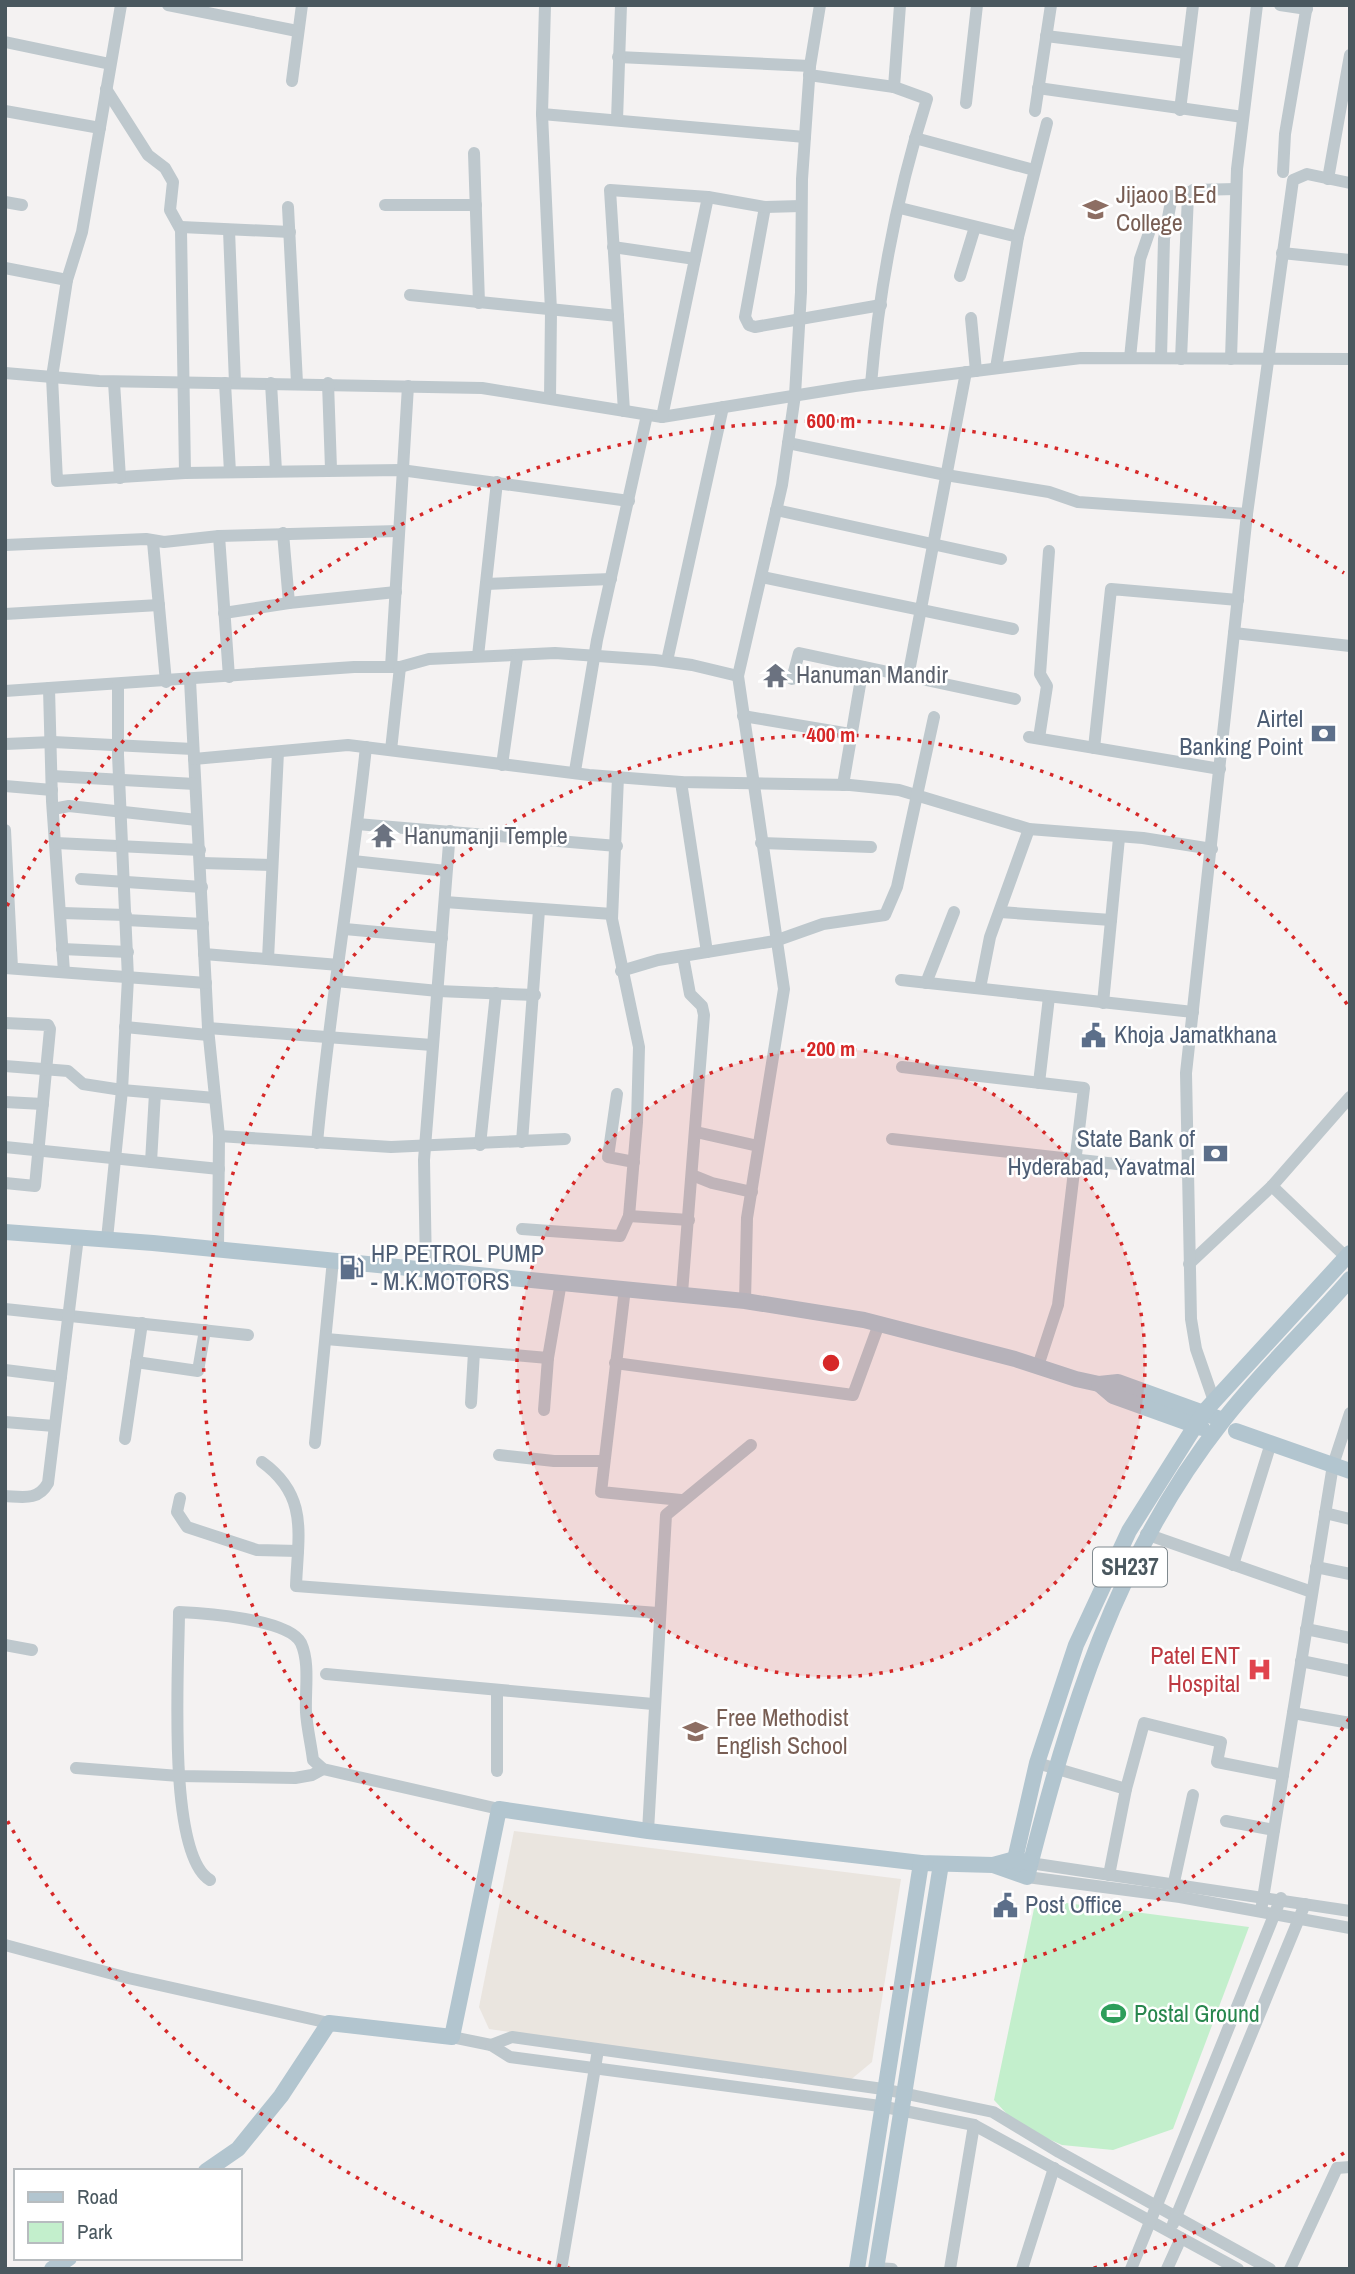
<svg xmlns="http://www.w3.org/2000/svg" width="1355" height="2274" viewBox="0 0 1355 2274" font-family="'Archivo Narrow',sans-serif">
<style>
.commercial{fill:#eae5df}
.green{fill:#c3efcc}
.lines{fill:none;stroke-linecap:round;stroke-linejoin:round}
.minor{stroke:#bec8cd;stroke-width:12}
.major{stroke:#b2c5cf;stroke-width:16}
.ring{fill:none;stroke:#d62828;stroke-width:3.5;stroke-dasharray:3.5 7}
.labels{text-anchor:middle;stroke-width:5;stroke-linejoin:round;paint-order:stroke}
.shield{fill:#fff;stroke:#808a8f;stroke-width:2}
.shield-label{font-size:23px;font-weight:bold;fill:#4a585f}
.education-label{font-size:24px;fill:#785e54;stroke:#fff;text-anchor:start}
.worship-label{font-size:24px;fill:#5b616d;stroke:#fff;text-anchor:start}
.service-label{font-size:24px;fill:#4e5e75;stroke:#fff;text-anchor:start}
.health-label{font-size:24px;fill:#be3a42;stroke:#fff;text-anchor:end}
.leisure-label{font-size:24px;fill:#27864d;stroke:#fff;text-anchor:start}
.centre{fill:#d62828;stroke:#fff;stroke-width:3.5}
.ring-label{font-size:21px;text-anchor:middle;font-weight:bold;fill:#d62828;stroke:#fff;stroke-width:5;stroke-linejoin:round;paint-order:stroke}
</style>
<rect width="100%" height="100%" fill="#f4f2f2"/>
<polygon class="commercial" points="514,1831 901,1879 872,2062 848,2082 489,2029 479,2007"/>
<polygon class="green" points="1036,1899 1249,1927 1173,2129 1113,2150 1062,2145 1017,2125 994,2100"/>
<g class="lines">
<g class="minor">
<polyline points="121,5 82,232 67,280 52,377 57,481 185,473 401,470 629,501"/>
<polyline points="168,5 297,31"/>
<polyline points="545,5 542,114 551,311 550,398"/>
<polyline points="1280,5 1307,9"/>
<polyline points="1046,36 1186,53"/>
<polyline points="5,42 110,64"/>
<polyline points="618,57 810,66"/>
<path d="M809,75L894,87L927,99C898,190 879,289 871,384"/>
<polyline points="292,81 302,5"/>
<polyline points="894,87 900,5"/>
<polyline points="1038,88 1243,117"/>
<polyline points="106,89 148,155 165,168 173,182 170,210 181,230 185,473"/>
<polyline points="966,103 977,5"/>
<polyline points="1180,110 1193,5"/>
<polyline points="5,111 100,128"/>
<polyline points="1035,111 1051,5"/>
<polyline points="542,114 805,137"/>
<polyline points="617,120 621,5"/>
<polyline points="915,138 1034,170"/>
<polyline points="474,153 479,303"/>
<polyline points="1283,172 1285,134 1307,5"/>
<polyline points="1328,179 1350,55"/>
<polyline points="5,202 22,205"/>
<polyline points="385,205 476,205"/>
<polyline points="288,207 297,383"/>
<polyline points="765,207 745,317 749,325 755,327 881,305"/>
<polyline points="900,208 1018,237"/>
<polyline points="181,227 290,232"/>
<polyline points="229,230 235,383"/>
<polyline points="613,247 695,259"/>
<polyline points="1282,253 1350,260"/>
<polyline points="5,268 67,280"/>
<polyline points="960,276 975,227"/>
<polyline points="410,295 618,316"/>
<polyline points="971,318 976,371"/>
<polyline points="1130,358 1140,259 1151,227 1165,225"/>
<polyline points="1161,358 1164,239 1172,196 1190,192"/>
<polyline points="1181,359 1188,195 1193,190 1236,189"/>
<polyline points="1231,359 1237,169 1257,5"/>
<polyline points="996,368 1018,237 1047,123"/>
<polyline points="5,373 99,381 482,388 662,417 855,386 1081,358 1350,359"/>
<polyline points="114,382 120,478"/>
<polyline points="225,383 230,472"/>
<polyline points="271,383 276,471"/>
<polyline points="328,383 331,469"/>
<polyline points="624,411 610,190 708,197 765,207 801,206"/>
<polyline points="662,417 708,197"/>
<polyline points="788,443 946,475 1049,492 1078,502 1247,514"/>
<polyline points="776,510 1001,559"/>
<polyline points="283,533 289,603"/>
<polyline points="219,536 229,677"/>
<polyline points="153,542 166,682"/>
<polyline points="5,545 146,539 164,542 219,536 398,531"/>
<polyline points="762,577 1013,629"/>
<polyline points="486,584 611,579"/>
<polyline points="224,613 289,603 396,592"/>
<polyline points="5,614 159,605"/>
<polyline points="1234,633 1350,646"/>
<polyline points="478,656 497,482"/>
<polyline points="667,661 723,407"/>
<polyline points="391,667 408,386"/>
<polyline points="908,677 966,372"/>
<polyline points="792,679 799,653 1015,699"/>
<polyline points="190,680 208,1028 219,1136 218,1249"/>
<polyline points="49,688 52,801 64,972"/>
<polyline points="5,691 354,667 400,667 429,659 555,653 655,660 692,665 738,676"/>
<polyline points="743,716 850,734"/>
<polyline points="1029,737 1220,769"/>
<polyline points="1039,738 1047,686 1040,674 1049,551"/>
<polyline points="5,744 53,742 193,749"/>
<polyline points="1094,748 1111,589 1238,600"/>
<polyline points="391,750 400,667"/>
<polyline points="194,759 348,745 589,775 681,782 850,785 899,790 1029,829 1143,838 1212,849"/>
<polyline points="502,765 517,658"/>
<polyline points="575,771 597,640 647,415"/>
<polyline points="52,776 195,784"/>
<polyline points="681,782 707,952"/>
<polyline points="843,785 863,667"/>
<polyline points="5,786 52,790"/>
<polyline points="53,809 69,806 197,820"/>
<polyline points="357,824 617,846"/>
<polyline points="5,830 12,968"/>
<polyline points="56,843 200,850"/>
<polyline points="761,843 871,847"/>
<polyline points="353,861 446,871"/>
<polyline points="201,863 272,865"/>
<polyline points="81,879 202,887"/>
<polyline points="445,902 612,914"/>
<polyline points="1000,912 1111,920"/>
<polyline points="62,913 126,915"/>
<polyline points="126,920 203,924"/>
<polyline points="345,929 442,938"/>
<polyline points="62,949 128,952"/>
<polyline points="204,954 339,965"/>
<polyline points="268,959 278,752"/>
<polyline points="5,968 206,983"/>
<polyline points="621,971 658,960 775,941 823,924 885,915 897,887 934,717"/>
<polyline points="901,980 1193,1012"/>
<polyline points="336,981 438,991 535,995"/>
<polyline points="926,983 954,912"/>
<polyline points="980,988 990,937 1029,829"/>
<polyline points="1103,1003 1119,838"/>
<polyline points="5,1023 48,1025 50,1029 35,1186 5,1183"/>
<polyline points="125,1027 208,1035"/>
<polyline points="208,1028 432,1045"/>
<polyline points="5,1066 68,1071 83,1084 122,1090 215,1098"/>
<polyline points="902,1067 1084,1088 1058,1305 1038,1366"/>
<polyline points="1039,1083 1049,997"/>
<polyline points="617,1094 608,1157 634,1162"/>
<polyline points="5,1102 43,1104"/>
<polyline points="696,1132 758,1146"/>
<polyline points="219,1136 391,1147 565,1139"/>
<polyline points="892,1139 1188,1172"/>
<polyline points="522,1142 539,910"/>
<path d="M317,1143C329,1010 352,879 366,747"/>
<polyline points="480,1145 496,993"/>
<polyline points="5,1147 219,1169"/>
<polyline points="151,1162 155,1093"/>
<polyline points="692,1175 712,1183 752,1192"/>
<polyline points="1272,1186 1346,1257"/>
<polyline points="629,1216 689,1220"/>
<polyline points="522,1229 620,1236 629,1216 637,1122 639,1047 612,919 618,777"/>
<polyline points="107,1239 122,1090 128,978 118,755 118,685"/>
<polyline points="1189,1264 1272,1186 1350,1097"/>
<polyline points="426,1269 424,1160 450,831"/>
<polyline points="625,1288 601,1492 681,1500"/>
<polyline points="682,1293 704,1015 702,1006 690,994 683,956"/>
<polyline points="745,1301 747,1218 784,989 738,676 782,485 795,395 801,292 802,179 810,66 820,5"/>
<polyline points="5,1309 248,1335"/>
<polyline points="326,1339 548,1358"/>
<polyline points="136,1362 198,1371 205,1330"/>
<polyline points="615,1363 853,1395 879,1324"/>
<polyline points="5,1370 61,1377"/>
<polyline points="1214,1401 1196,1349 1191,1319 1186,1073 1247,514 1293,180 1307,174 1350,183"/>
<polyline points="471,1403 474,1352"/>
<polyline points="544,1410 548,1358 561,1282"/>
<polyline points="5,1422 54,1426"/>
<polyline points="125,1439 142,1323"/>
<polyline points="315,1443 333,1260"/>
<polyline points="499,1455 554,1461 604,1461"/>
<path d="M262,1462C309,1496 298,1534 296,1586L658,1613"/>
<path d="M5,1496C23,1497 38,1501 48,1483L78,1237"/>
<polyline points="180,1498 177,1512 187,1527 257,1550 298,1551"/>
<polyline points="1325,1513 1350,1519"/>
<polyline points="1146,1534 1312,1592"/>
<polyline points="1233,1565 1271,1443"/>
<polyline points="1316,1567 1350,1574"/>
<polyline points="1306,1629 1350,1638"/>
<polyline points="5,1645 32,1650"/>
<polyline points="1301,1661 1350,1671"/>
<polyline points="326,1674 653,1704"/>
<polyline points="497,1690 497,1771"/>
<polyline points="1293,1713 1350,1723"/>
<polyline points="1037,1763 1126,1789"/>
<polyline points="76,1768 179,1776 295,1778 312,1775 323,1769"/>
<polyline points="1226,1821 1274,1830"/>
<polyline points="648,1831 666,1515 751,1445"/>
<polyline points="1030,1863 1350,1911"/>
<polyline points="1109,1875 1126,1789 1144,1723 1221,1742 1217,1762 1283,1775"/>
<polyline points="1027,1877 1180,1897 1350,1928"/>
<path d="M210,1880C166,1854 179,1662 179,1612C204,1613 289,1619 301,1643C310,1663 305,1690 306,1712C307,1728 311,1744 313,1760L323,1769L499,1809"/>
<polyline points="1174,1882 1193,1795"/>
<polyline points="1261,1911 1333,1465 1350,1413"/>
<polyline points="5,1945 128,1978 329,2023"/>
<polyline points="452,2037 491,2045 510,2057 880,2106 974,2125 1238,2269"/>
<polyline points="491,2045 512,2037 883,2089 993,2112 1059,2152 1270,2269"/>
<polyline points="1173,2224 1305,1904"/>
<polyline points="876,2268 892,2269"/>
<polyline points="561,2269 598,2050"/>
<polyline points="950,2269 974,2125"/>
<polyline points="1022,2269 1054,2168"/>
<polyline points="1131,2269 1281,1898"/>
<polyline points="1167,2269 1181,2238"/>
<polyline points="1290,2269 1337,2168 1350,2167"/>
</g>
<g class="major">
<polyline points="5,1232 153,1243 745,1301 864,1320 1015,1359 1076,1379 1099,1384 1118,1382 1223,1420"/>
<polyline points="1099,1384 1113,1396 1202,1428"/>
<polyline points="1236,1431 1350,1471"/>
<path d="M993,1865L1027,1877C1069,1713 1115,1558 1222,1422C1261,1371 1309,1327 1350,1279"/>
<polyline points="1013,1868 1037,1763 1076,1645 1129,1531 1204,1412 1350,1253"/>
<polyline points="206,2171 238,2149 281,2096 329,2023 452,2037 499,1809 648,1831 921,1863 993,1865 1015,1859 1030,1863"/>
<polyline points="52,2269 69,2258"/>
<polyline points="857,2269 921,1863"/>
<polyline points="876,2269 941,1864"/>
</g>
</g>
<circle cx="831" cy="1363" r="314" fill="#d62828" fill-opacity=".12"/>
<g class="ring">
<circle cx="831" cy="1363" r="314"/>
<path d="M1349 1719A628 628 0 1 1 1349 1007"/>
<path d="M1344 2153A942 942 0 0 1 1091 2269M571 2269A942 942 0 0 1 7 1820M7 906A942 942 0 0 1 1344 573"/>
</g>
<defs>
<symbol id="school-bare" viewBox="-9 -9 18 18"><path d="M0-5L7-2L0 1L-7-2ZM-4 1L0 2.5L4 1V4Q0 6-4 4Z" fill="#8d6e63" stroke="#fff" stroke-width="2.5" paint-order="stroke"/></symbol>
<symbol id="temple-bare" viewBox="-9 -9 18 18"><path d="M0-6L5-2H3V0L6.5 2.5H4V6H1.5V3h-3V6H-4V2.5H-6.5L-3 0V-2H-5Z" fill="#6b7280" stroke="#fff" stroke-width="2.5" paint-order="stroke"/></symbol>
<symbol id="bank-bare" viewBox="-9 -9 18 18"><path d="M-6-4H6V4H-6ZM0-2.3a2.3 2.3 0 1 0 0 4.6a2.3 2.3 0 1 0 0-4.6Z" fill="#5c6f8a" stroke="#fff" stroke-width="2.5" paint-order="stroke"/></symbol>
<symbol id="civic-bare" viewBox="-9 -9 18 18"><path d="M-.6-6.5H3V-4.5H.6V-3L4-1V1h2V6H-6V1h2V-1L-.6-3ZM-1.2 2.5V6h2.4V2.5Z" fill="#5c6f8a" stroke="#fff" stroke-width="2.5" paint-order="stroke"/></symbol>
<symbol id="fuel-bare" viewBox="-9 -9 18 18"><path d="M-5.5-6h7V0h2V4h1.3V-2.5L3-4.5l.8-.8L6-3V5H2.5V1h-1V6h-7ZM-4.2-4.7v3.2H.2V-4.7Z" fill="#5c6f8a" stroke="#fff" stroke-width="2.5" paint-order="stroke"/></symbol>
<symbol id="hospital-bare" viewBox="-9 -9 18 18"><path d="M-5-5h3v3.5h4V-5h3V5h-3V1.5h-4V5h-3Z" fill="#e0444e" stroke="#fff" stroke-width="2.5" paint-order="stroke"/></symbol>
<symbol id="stadium-bare" viewBox="-9 -9 18 18"><path d="M0-5a6.5 5 0 1 0 0 10a6.5 5 0 1 0 0-10ZM-3.5-1.8h7v3.6h-7Z" fill="#2e9e5b" stroke="#fff" stroke-width="2.5" paint-order="stroke"/></symbol>
</defs>
<g fill-rule="evenodd">
<use href="#school-bare" x="1078" y="192" width="35" height="35"/>
<use href="#temple-bare" x="758" y="658" width="35" height="35"/>
<use href="#bank-bare" x="1306" y="716" width="35" height="35"/>
<use href="#temple-bare" x="366" y="818" width="35" height="35"/>
<use href="#civic-bare" x="1076" y="1018" width="35" height="35"/>
<use href="#bank-bare" x="1198" y="1136" width="35" height="35"/>
<use href="#fuel-bare" x="334" y="1250" width="35" height="35"/>
<use href="#hospital-bare" x="1242" y="1652" width="35" height="35"/>
<use href="#school-bare" x="678" y="1714" width="35" height="35"/>
<use href="#civic-bare" x="988" y="1888" width="35" height="35"/>
<use href="#stadium-bare" x="1096" y="1996" width="35" height="35"/>
</g>
<g class="labels">
<rect class="shield" x="1093" y="1547.5" width="74" height="39" rx="5"/>
<g class="shield-label">
<text x="1130" y="1575">SH237</text>
</g>
<g class="education-label">
<text x="1116" y="203">Jijaoo B.Ed<tspan x="1116" dy="28">College</tspan></text>
<text x="716" y="1726">Free Methodist<tspan x="716" dy="28">English School</tspan></text>
</g>
<g class="worship-label">
<text x="796" y="683">Hanuman Mandir</text>
<text x="404" y="844">Hanumanji Temple</text>
</g>
<g class="service-label">
<text x="1303" y="727" text-anchor="end">Airtel<tspan x="1303" dy="28">Banking Point</tspan></text>
<text x="1114" y="1043">Khoja Jamatkhana</text>
<text x="1195" y="1147" text-anchor="end">State Bank of<tspan x="1195" dy="28">Hyderabad, Yavatmal</tspan></text>
<text x="371" y="1262">HP PETROL PUMP<tspan x="371" dy="28">- M.K.MOTORS</tspan></text>
<text x="1025" y="1913">Post Office</text>
</g>
<g class="health-label">
<text x="1240" y="1664">Patel ENT<tspan x="1240" dy="28">Hospital</tspan></text>
</g>
<g class="leisure-label">
<text x="1134" y="2022">Postal Ground</text>
</g>
</g>
<circle cx="831" cy="1363" r="10" class="centre"/>
<g class="ring-label">
<text x="831" y="428">600 m</text>
<text x="831" y="742">400 m</text>
<text x="831" y="1056">200 m</text>
</g>
<rect width="1355" height="2274" fill="none" stroke="#4a585f" stroke-width="14"/>
<rect x="14" y="2169" width="228" height="91" fill="#ffffff" stroke="#b7bcbf" stroke-width="2"/>
<rect x="28" y="2192" width="35" height="10" fill="#b2c5cf" stroke="#b7bcbf" stroke-width="2"/>
<text x="77" y="2204" font-size="21" fill="#4a585f">Road</text>
<rect x="28" y="2222" width="35" height="21" fill="#c3efcc" stroke="#b7bcbf" stroke-width="2"/>
<text x="77" y="2239" font-size="21" fill="#4a585f">Park</text>
</svg>
